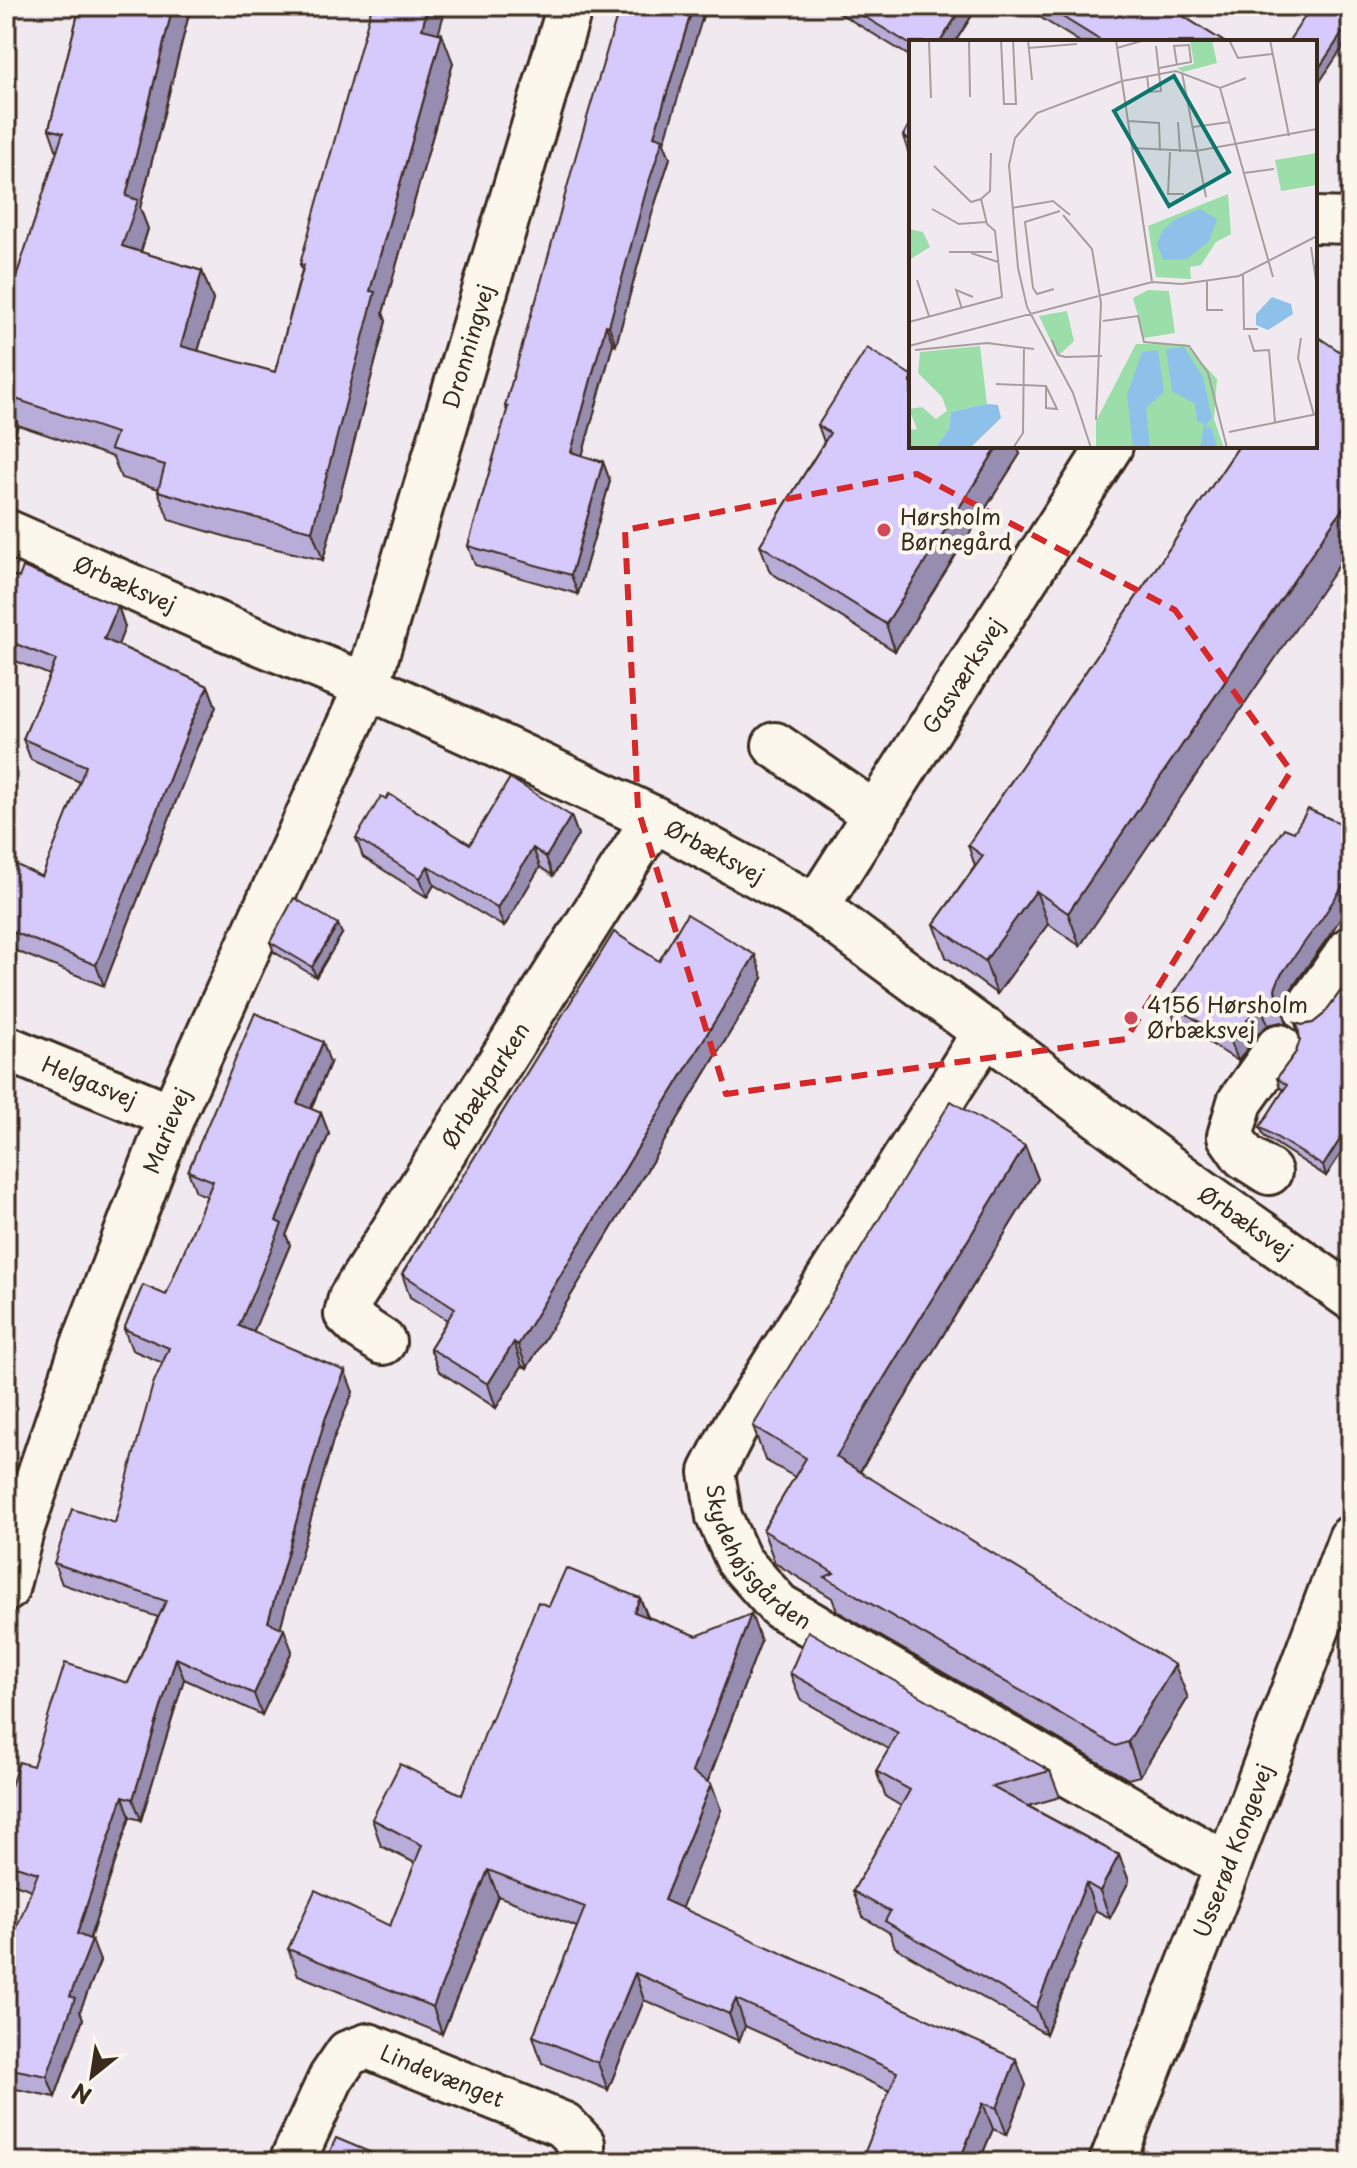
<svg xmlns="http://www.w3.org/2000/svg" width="1357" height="2168" viewBox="0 0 1357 2168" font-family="'Playpen Sans',sans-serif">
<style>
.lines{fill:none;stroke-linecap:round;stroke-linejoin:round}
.minor-casing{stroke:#3b2a1e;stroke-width:50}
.minor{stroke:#fbf7ec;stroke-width:44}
.wall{fill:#b8add8;stroke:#3b2a1e;stroke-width:2}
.shaded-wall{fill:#968db0;stroke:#3b2a1e;stroke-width:2}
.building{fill:#d6c9fb;stroke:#3b2a1e;stroke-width:2}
.marked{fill:none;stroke:#d62828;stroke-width:6;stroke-dasharray:16 10;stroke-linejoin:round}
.poi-dot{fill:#d1495b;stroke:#fbf7ec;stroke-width:3}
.labels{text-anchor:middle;stroke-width:8;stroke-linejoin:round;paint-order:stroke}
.street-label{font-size:22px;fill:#3b2a1e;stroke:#fbf7ec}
.poi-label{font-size:22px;fill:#3b2a1e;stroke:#fbf7ec;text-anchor:start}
.inset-road{fill:none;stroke:#a89d9c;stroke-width:2}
.view{fill:#0f766e;fill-opacity:0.15;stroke:#0f766e;stroke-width:4}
.inset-edge{fill:none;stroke:#3b2a1e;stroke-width:4}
</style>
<rect width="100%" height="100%" fill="#f0e9f0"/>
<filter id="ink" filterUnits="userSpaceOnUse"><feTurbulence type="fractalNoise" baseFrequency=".0125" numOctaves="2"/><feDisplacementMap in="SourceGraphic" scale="16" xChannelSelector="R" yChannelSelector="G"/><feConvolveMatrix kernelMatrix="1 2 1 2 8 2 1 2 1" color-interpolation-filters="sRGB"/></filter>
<g filter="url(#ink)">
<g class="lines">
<defs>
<g id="minor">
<polyline points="1315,220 1351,221"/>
<path id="s1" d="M6,532L211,622L367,686L490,742L654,819L816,907L1184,1179L1351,1297"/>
<polyline points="775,745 876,815"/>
<path id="s2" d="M816,907L1110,446"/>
<polyline points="1307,1010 1351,949"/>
<path id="s3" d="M986,1031L735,1427L712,1472L719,1517L739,1561L779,1606L1228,1866"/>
<path id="s4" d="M6,1048L172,1116"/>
<polyline points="1269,1172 1244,1156 1230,1136 1240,1102 1279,1047"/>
<path id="s5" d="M383,1342L360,1327L347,1314L351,1298L654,819"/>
<path id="s6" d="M6,1589L22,1527L83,1347L172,1116L367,686L570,6"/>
<path id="s7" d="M292,2162L331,2078L348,2053L368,2046L564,2125L582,2144V2162"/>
<path id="s8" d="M1112,2162L1228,1866L1351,1538"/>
</g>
</defs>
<use href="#minor" class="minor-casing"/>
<use href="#minor" class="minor"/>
</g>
<g class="wall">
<polygon points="80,6 191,6 140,208 148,229 141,252 202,271 213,300 198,351 275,372 302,270 300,264 439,33 453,63 383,313 386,321 323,560 234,539 169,520 158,491 159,489 121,478 113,457 18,425 6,461 6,308 57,152 49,129"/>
<polygon points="828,6 978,6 955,42 911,42 911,57"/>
<polygon points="1022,6 1167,6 1224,42 1080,42"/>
<polygon points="911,121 911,155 909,154 903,136"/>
<polygon points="664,143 670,158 653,210 616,345 613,344 582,456 603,462 610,481 578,594 475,565 468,546 507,411 505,406 535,304"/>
<polygon points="818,425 1020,454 895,651 770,572 760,545 824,442"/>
<polygon points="1239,446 1080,946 1048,924 997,994 946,957 934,924 975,866 968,845"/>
<polygon points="6,573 19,578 118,606 125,627 118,645 208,686 216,707 197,747 104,986 6,947 6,860 42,877 80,782 31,760 23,739 50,675 6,657"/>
<polygon points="571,816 578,835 553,876 540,867 504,927 434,885 427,897 363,857 356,838 470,844"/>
<polygon points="342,934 316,977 274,952 270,942"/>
<polygon points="1329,936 1287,995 1282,1008 1287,1024 1281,1022 1268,1025 1259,1033 1238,1061 1175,1021 1168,1002"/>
<polygon points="659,961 763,978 527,1368 522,1366 496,1408 439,1371 430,1348 447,1320 410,1297 402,1274"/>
<polygon points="1351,977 1351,1138 1326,1176 1264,1136 1260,1127 1284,1090 1280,1088 1277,1078 1296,1052 1300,1040 1295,1023 1302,1025 1313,1023 1323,1015"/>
<polygon points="330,1063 311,1109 321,1113 329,1134 286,1235 290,1245 253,1332 353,1392 333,1440 280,1628 292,1651 262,1715 184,1679 141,1820 130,1817 90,1939 100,1961 80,2011 83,2019 55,2097 6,2087 6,1956 32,1890 6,1881 6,1801 33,1766 128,1683 158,1617 62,1584 54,1563 115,1523 163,1363 132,1350 124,1329 166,1295 207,1196 196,1192 188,1171"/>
<polygon points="1025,1146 1038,1179 860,1472 1188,1698 1140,1776 1128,1779 837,1611 832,1598 775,1563 763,1530 795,1477 765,1460 753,1426"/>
<polygon points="640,1598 648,1617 697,1636 761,1641 708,1782 711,1784 721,1810 681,1908 1026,2085 1007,2135 993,2129 979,2162 861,2162 890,2091 745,2026 739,2041 644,2000 608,2090 542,2063 533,2036 577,1927 498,1896 442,2034 298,1975 288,1949 390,1926 415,1863 381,1846 372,1819 462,1795 491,1721 549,1606"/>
<polygon points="790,1673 1050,1771 1060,1797 1028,1806 1119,1855 1129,1881 1110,1918 1095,1910 1046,2034 895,1947 890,1933 863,1917 853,1891 901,1806 886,1797 876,1771 889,1749 800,1699"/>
</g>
<g class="shaded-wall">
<polygon points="173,6 191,6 140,208 148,229 133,275 122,246 126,196"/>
<polygon points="428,6 446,6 432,58 422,29"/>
<polygon points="693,6 706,6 664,143 670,158 653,210 616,345 609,326 654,136"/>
<polygon points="963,6 978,6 955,42 940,42"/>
<polygon points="1351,20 1351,35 1315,89 1315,74"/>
<polygon points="442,34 453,63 383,313 386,321 323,560 312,531 370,291"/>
<polygon points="202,271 213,300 191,375 181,346"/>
<polygon points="606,325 613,344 578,471 571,452"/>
<polygon points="7,396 18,425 6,461 6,401"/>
<polygon points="998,446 1017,446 1020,454 895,651 886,624"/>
<polygon points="603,462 610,481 578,594 571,575"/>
<polygon points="1351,496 1351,547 1080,946 1068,913"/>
<polygon points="118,606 125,627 112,660 104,639"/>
<polygon points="208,686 216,707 197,747 104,986 96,965 190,726"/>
<polygon points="571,816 578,835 553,876 546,857"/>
<polygon points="533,848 540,867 504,927 497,908"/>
<polygon points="428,866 434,885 427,897 420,878"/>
<polygon points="1351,873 1351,903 1329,936 1287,995 1282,1008 1283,1012 1280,1005 1279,1005 1275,989 1280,976"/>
<polygon points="1036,891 1048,924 997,994 985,961"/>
<polygon points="338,924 342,934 316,977 312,967"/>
<polygon points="755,955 763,978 527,1368 518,1345"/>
<polygon points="1261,1006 1268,1025 1259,1033 1238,1061 1231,1042 1252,1014"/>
<polygon points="323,1042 330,1063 304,1124 297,1103"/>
<polygon points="321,1113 329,1134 286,1235 290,1245 247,1347 239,1326 276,1221"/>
<polygon points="1351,1122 1351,1138 1326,1176 1323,1166"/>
<polygon points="1025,1146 1038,1179 848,1491 836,1457"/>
<polygon points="514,1342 522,1366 496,1408 488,1384"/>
<polygon points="345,1371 353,1392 333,1440 276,1643 268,1622 325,1419"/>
<polygon points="640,1598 650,1624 634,1612"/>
<polygon points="751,1614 761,1641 701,1799 692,1772"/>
<polygon points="284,1629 292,1651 262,1715 254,1694"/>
<polygon points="176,1658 184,1679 141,1820 133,1799"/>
<polygon points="1175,1665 1188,1698 1140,1776 1128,1742"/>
<polygon points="711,1784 721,1810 674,1927 664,1900"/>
<polygon points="123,1796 130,1817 84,1955 77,1934"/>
<polygon points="1119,1855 1129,1881 1110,1918 1100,1891"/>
<polygon points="488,1870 498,1896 442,2034 433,2007"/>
<polygon points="1086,1883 1095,1910 1046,2034 1036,2008"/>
<polygon points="92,1940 100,1961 80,2011 83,2019 55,2097 47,2076 70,1996"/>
<polygon points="635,1973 644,2000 608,2090 598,2063"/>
<polygon points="736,1999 745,2026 739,2041 729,2014"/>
<polygon points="1016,2059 1026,2085 1007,2135 997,2108"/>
<polygon points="983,2103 993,2129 979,2162 959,2162"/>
<polygon points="6,2120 11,2134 6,2149"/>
</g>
<g class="building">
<polygon points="80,6 173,6 126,196 138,200 122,246 202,271 181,346 275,372 304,265 300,264 372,6 428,6 422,29 442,34 370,291 375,292 312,531 223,510 158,491 165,465 110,449 116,433 7,396 6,401 6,308 63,133 49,129"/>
<polygon points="620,6 693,6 654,136 663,139 646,191 609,326 606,325 571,452 603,462 571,575 468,546 508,407 505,406 534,304 535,304 576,155"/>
<polygon points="847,6 963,6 940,42 911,42 911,45"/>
<polygon points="1045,6 1167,6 1224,42 1103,42"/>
<polygon points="1312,6 1351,6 1351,20 1315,74 1315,42 1288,42"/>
<polygon points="911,121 911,141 903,136"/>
<polygon points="1315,335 1351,359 1351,496 1068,913 1036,891 985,961 934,924 983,856 968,845 1239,446 1315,446"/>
<polygon points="867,348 911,375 911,446 998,446 886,624 760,545 830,433 818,425"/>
<polygon points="23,567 118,606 104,639 208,686 190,726 96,965 6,929 6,860 42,877 86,766 23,739 56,660 6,640 6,573 19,578"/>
<polygon points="510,778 571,816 546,857 533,848 497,908 428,866 420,878 356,838 381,796 386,799 389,794 470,844"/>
<polygon points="1308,809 1351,828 1351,873 1323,917 1280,976 1275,989 1277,1001 1280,1005 1274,1003 1261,1006 1252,1014 1231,1042 1168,1002 1284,828 1294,832"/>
<polygon points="294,898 338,924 312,967 270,942"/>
<polygon points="687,914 755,955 518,1345 514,1342 488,1384 430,1348 455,1308 402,1274 614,932 659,961"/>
<polygon points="1351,977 1351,1122 1323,1166 1260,1127 1287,1085 1277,1078 1296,1052 1300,1040 1298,1027 1295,1023 1302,1025 1313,1023 1323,1015"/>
<polygon points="255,1013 323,1042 297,1103 321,1113 276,1221 282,1224 239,1326 345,1371 325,1419 268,1622 284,1629 254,1694 176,1658 133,1799 123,1796 77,1934 92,1940 70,1996 75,1998 47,2076 6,2068 6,1956 38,1873 6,1863 6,1801 19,1762 33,1766 65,1663 128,1683 166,1601 54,1563 72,1509 115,1523 153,1384 169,1348 124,1329 143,1285 166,1295 213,1181 188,1171"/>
<polygon points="951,1101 1025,1146 836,1457 1175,1665 1128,1742 1116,1746 825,1577 834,1573 763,1530 806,1458 753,1426"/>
<polygon points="566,1568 640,1598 634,1612 697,1636 751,1614 692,1772 711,1784 664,1900 1016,2059 997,2108 983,2103 959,2162 861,2162 897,2072 736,1999 729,2014 635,1973 598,2063 533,2036 585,1907 488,1870 433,2007 288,1949 315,1890 390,1926 422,1845 372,1819 400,1764 462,1795 490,1720 491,1721 538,1602 549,1606"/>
<polygon points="808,1631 1050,1771 992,1787 1119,1855 1100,1891 1086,1883 1036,2008 885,1921 890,1912 853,1891 910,1790 876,1771 898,1733 790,1673"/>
<polygon points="336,2138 393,2162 325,2162"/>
</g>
</g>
<path class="marked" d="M917,474L1175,610L1291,771L1126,1039L726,1094L638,809L625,530Z"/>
<g class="poi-dot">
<circle cx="884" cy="530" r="8"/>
<circle cx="1131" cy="1018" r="8"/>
</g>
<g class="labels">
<g class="street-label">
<text dy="8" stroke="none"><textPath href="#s6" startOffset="1328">Dronningvej</textPath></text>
<text dy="8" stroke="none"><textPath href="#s1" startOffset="130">Ørbæksvej</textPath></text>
<text dy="8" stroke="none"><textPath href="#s2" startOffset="274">Gasværksvej</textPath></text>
<text dy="8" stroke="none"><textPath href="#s1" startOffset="778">Ørbæksvej</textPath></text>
<text dy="8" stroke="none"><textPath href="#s4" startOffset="90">Helgasvej</textPath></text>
<text dy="8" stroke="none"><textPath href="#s5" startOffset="314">Ørbækparken</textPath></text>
<text dy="8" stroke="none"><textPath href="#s6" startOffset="486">Marievej</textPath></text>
<text dy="8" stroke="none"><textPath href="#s1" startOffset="1426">Ørbæksvej</textPath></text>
<text dy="8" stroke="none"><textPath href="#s3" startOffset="620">Skydehøjsgården</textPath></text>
<text dy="8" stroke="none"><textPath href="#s8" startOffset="334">Usserød Kongevej</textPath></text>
<text dy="8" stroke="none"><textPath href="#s7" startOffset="224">Lindevænget</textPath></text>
</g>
<g class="poi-label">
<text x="900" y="525">Hørsholm<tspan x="900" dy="25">Børnegård</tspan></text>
<text x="1147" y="1013">4156 Hørsholm<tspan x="1147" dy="25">Ørbæksvej</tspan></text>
</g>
</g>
<g transform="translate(909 40)">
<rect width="408" height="408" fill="#f0e9f0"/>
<path d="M281,0H303L308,23L274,32L268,28L285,24ZM408,113V145L372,151L366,120ZM319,154L322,194L307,202L292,225L281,227L282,239L247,237L239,186ZM0,189L14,192L21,207L0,220ZM239,250L260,251L266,293L235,298L224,258ZM158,271L165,301L149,316L130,276ZM227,304H276L308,339L305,379L315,408H187V381ZM71,306L78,364L42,372L40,389L26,408L0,407V390L8,389L0,369L13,367L27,379L38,371L33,357L9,333L11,312Z" fill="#9cdea9"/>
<path d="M291,169L308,179L300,201L278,219L254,220L248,204L253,191L265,180ZM363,257L382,264L384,274L359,290L347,285V274ZM275,307L294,337L303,378L296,386L303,388L308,408H291L295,384L288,381L286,364L263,351L257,309ZM249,310L255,352L237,368L241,408H224L218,355L233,312ZM78,364L89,365L92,378L62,407L26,408L40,389L42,372Z" fill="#8dc1ea"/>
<path class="inset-road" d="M20,0L22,58M60,0L61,57M92,0L95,64H107L104,0M119,0L123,40M320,0L329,18L364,14M361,0L380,96M119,8L168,4M208,8L236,0M250,28L282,22L280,5L265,6L268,25M273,33L297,157M238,36L240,52L252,51L247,6M311,48L364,237M219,81L250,83L251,111M269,82L271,112M284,87L321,82M223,108L287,111L408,89M261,112L259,154H275M25,126L62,162L72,159L81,151L82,113M335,133L365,129M103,168L144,161L161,175M23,169L50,184L77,182M154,175L183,209L192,263L187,380M402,207L408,247M40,212H83M62,213L89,222M334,235L335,289H349M8,240L20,276M298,241V270H314M243,242L213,41L267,31L311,48L337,38M145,249L128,254L124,248L116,182L151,171M53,269L47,250L64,257M194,281L229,276L235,302L280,306L299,333L318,408M0,282L93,257L86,191L78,184L72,159M340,295L345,311L360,310L366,382M392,298L389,318L405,375M143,300L149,315L156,317L193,316M0,306L243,242L273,244L330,236L408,196M6,310L78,303L125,309M87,344L137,346L148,369L137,368V346M320,392L408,374M104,408L114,393L115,307M182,408L164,353L118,267L109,228L100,125L106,98L128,73L213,41L207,0"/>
<path class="view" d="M265,36L320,132L260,166L205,71Z"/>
<rect width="408" height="408" class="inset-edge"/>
</g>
<rect width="1357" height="2168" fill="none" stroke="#fbf7ec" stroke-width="32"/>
<rect x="16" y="16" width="1325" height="2136" fill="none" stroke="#3b2a1e" stroke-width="3" filter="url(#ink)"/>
<g transform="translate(92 2076) rotate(210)" stroke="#fbf7ec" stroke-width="6" paint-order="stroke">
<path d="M0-6L14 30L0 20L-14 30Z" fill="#3b2a1e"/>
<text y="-12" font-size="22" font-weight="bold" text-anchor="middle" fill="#3b2a1e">N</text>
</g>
</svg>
